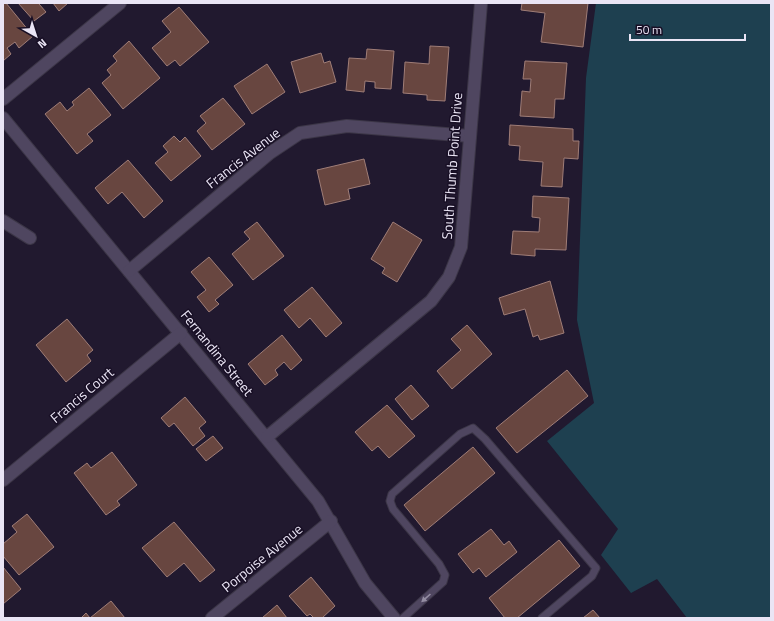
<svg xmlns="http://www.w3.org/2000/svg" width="774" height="621" viewBox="0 0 774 621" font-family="'Titillium Web',sans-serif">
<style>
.water{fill:#1e4050}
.building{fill:#684640;stroke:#9f7d77}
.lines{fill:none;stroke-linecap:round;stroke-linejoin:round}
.lane-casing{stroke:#3c3647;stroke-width:9}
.street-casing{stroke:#3c3647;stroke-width:14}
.lane{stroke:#4f4660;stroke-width:7}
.street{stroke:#4f4660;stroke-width:12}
.oneway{fill:#958ea3}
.labels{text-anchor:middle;stroke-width:3;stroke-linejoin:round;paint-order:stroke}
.street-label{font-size:14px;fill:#eae5f5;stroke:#180f25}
</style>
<rect width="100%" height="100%" fill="#21192f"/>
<polygon class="water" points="596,3 771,3 771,618 687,618 657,579 631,593 601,555 618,529 547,441 594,403 577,320 586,78"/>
<g class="building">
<polygon points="3,3 6,3 33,36 19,48 15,42 7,48 11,54 3,61"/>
<polygon points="18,3 41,3 39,4 46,12 34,21"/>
<polygon points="53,3 68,3 59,11"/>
<polygon points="522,3 588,3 583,47 541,42 545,13 521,10"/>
<polygon points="179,7 209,42 180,66 175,60 167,66 152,48 171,32 162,21"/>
<polygon points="129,41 160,78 123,109 102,83 111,75 107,70 117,61 113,56"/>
<polygon points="430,46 449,47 445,101 427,100 427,95 403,93 405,62 429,64"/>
<polygon points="367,49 394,51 391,89 375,88 375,82 365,81 364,92 346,90 349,58 366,59"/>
<polygon points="321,53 324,63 330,61 336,82 300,93 291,62"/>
<polygon points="525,61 567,63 564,99 555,99 554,118 520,116 522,91 530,92 531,79 523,79"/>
<polygon points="267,64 285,92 252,114 234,86"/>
<polygon points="89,88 111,115 87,134 93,141 77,154 45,114 60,102 67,111 74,105 72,102"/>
<polygon points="223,98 245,124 212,150 197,131 206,123 200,116"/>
<polygon points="510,125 573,129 573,141 579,141 578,159 564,158 562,187 541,186 543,162 519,160 520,146 509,145"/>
<polygon points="174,136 180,142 185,137 201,156 171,181 155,163 168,152 163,146"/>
<polygon points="364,159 370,184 348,189 350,199 325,205 317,170"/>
<polygon points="128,160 163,201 144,218 122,192 108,204 95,188"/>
<polygon points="533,196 569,198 566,250 535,249 535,256 511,254 513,231 539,232 540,218 532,217"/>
<polygon points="257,222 284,256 253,280 232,254 250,239 244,232"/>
<polygon points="393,222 422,240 397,282 382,273 385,268 371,259"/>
<polygon points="209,257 233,285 215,300 219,304 209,312 197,297 206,290 191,272"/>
<polygon points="550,281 564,333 540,340 538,335 533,337 525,309 504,315 499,298"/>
<polygon points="312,287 342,323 326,337 310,318 299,328 284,310"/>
<polygon points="67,319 93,350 87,355 91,361 66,382 36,345"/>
<polygon points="467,325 492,354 452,389 437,371 461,350 451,339"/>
<polygon points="282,335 302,360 291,370 284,362 275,370 278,375 265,385 248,364"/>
<polygon points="567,370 588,396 517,453 496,428"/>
<polygon points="411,385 429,406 412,420 395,399"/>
<polygon points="185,397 206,422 199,428 205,436 193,446 174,423 169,427 161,418"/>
<polygon points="387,405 415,436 389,458 378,446 372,451 355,432"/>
<polygon points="213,436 223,448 206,461 196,449"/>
<polygon points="473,447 495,473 425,531 404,505"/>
<polygon points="112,452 137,485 117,501 120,505 106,515 74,473 87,463 91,468"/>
<polygon points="27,514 54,547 19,575 3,556 3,544 17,532 12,526"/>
<polygon points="174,522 215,570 200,582 184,563 167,577 142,548"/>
<polygon points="491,529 504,545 509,541 517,552 486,577 479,568 473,573 458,554"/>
<polygon points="559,540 580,566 517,618 505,618 489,598"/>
<polygon points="3,567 21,589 3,604"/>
<polygon points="311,577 335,606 322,618 314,618 310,614 307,616 289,596"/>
<polygon points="111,601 125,618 81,618 86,613 90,618"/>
<polygon points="277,605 287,618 262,618"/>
<polygon points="593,610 600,618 583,618"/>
</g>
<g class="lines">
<defs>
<polyline id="lane" points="403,618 443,582 445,575 439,564 393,509 390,501 392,494 460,434 473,428 485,439 596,568 592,576 542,618"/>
<g id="street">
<polyline points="3,99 120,3"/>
<polyline points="3,118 318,501 365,583 394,618"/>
<polyline points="3,221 30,238"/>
<polyline points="129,271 270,153 300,133 347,126 470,136"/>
<polyline points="267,437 431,301 449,277 461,247 481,3"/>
<polyline points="3,480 181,333"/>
<polyline points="212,618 331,521"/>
</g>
</defs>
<use href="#lane" class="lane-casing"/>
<use href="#street" class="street-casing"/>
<use href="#lane" class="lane"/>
<use href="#street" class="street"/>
</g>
<defs><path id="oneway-solid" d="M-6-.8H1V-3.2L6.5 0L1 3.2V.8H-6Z"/></defs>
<use class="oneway" href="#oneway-solid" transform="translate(426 598) rotate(138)"/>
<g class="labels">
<g class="street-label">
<text transform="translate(243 158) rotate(-38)" y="5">Francis Avenue</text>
<text transform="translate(452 166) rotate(-86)" y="5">South Thumb Point Drive</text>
<text transform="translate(217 353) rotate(51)" y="5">Fernandina Street</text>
<text transform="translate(82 395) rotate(-40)" y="5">Francis Court</text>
<text transform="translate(262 558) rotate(-39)" y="5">Porpoise Avenue</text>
</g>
</g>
<rect width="774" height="621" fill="none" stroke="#eae5f5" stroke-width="8"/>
<g transform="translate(36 36) rotate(141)" stroke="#180f25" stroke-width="3" paint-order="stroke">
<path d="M0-3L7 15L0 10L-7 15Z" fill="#eae5f5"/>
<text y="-6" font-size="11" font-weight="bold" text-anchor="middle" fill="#eae5f5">N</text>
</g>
<path d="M630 34v6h115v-6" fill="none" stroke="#eae5f5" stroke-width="2"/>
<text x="636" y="34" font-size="12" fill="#eae5f5" stroke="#180f25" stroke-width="3" paint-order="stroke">50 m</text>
</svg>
